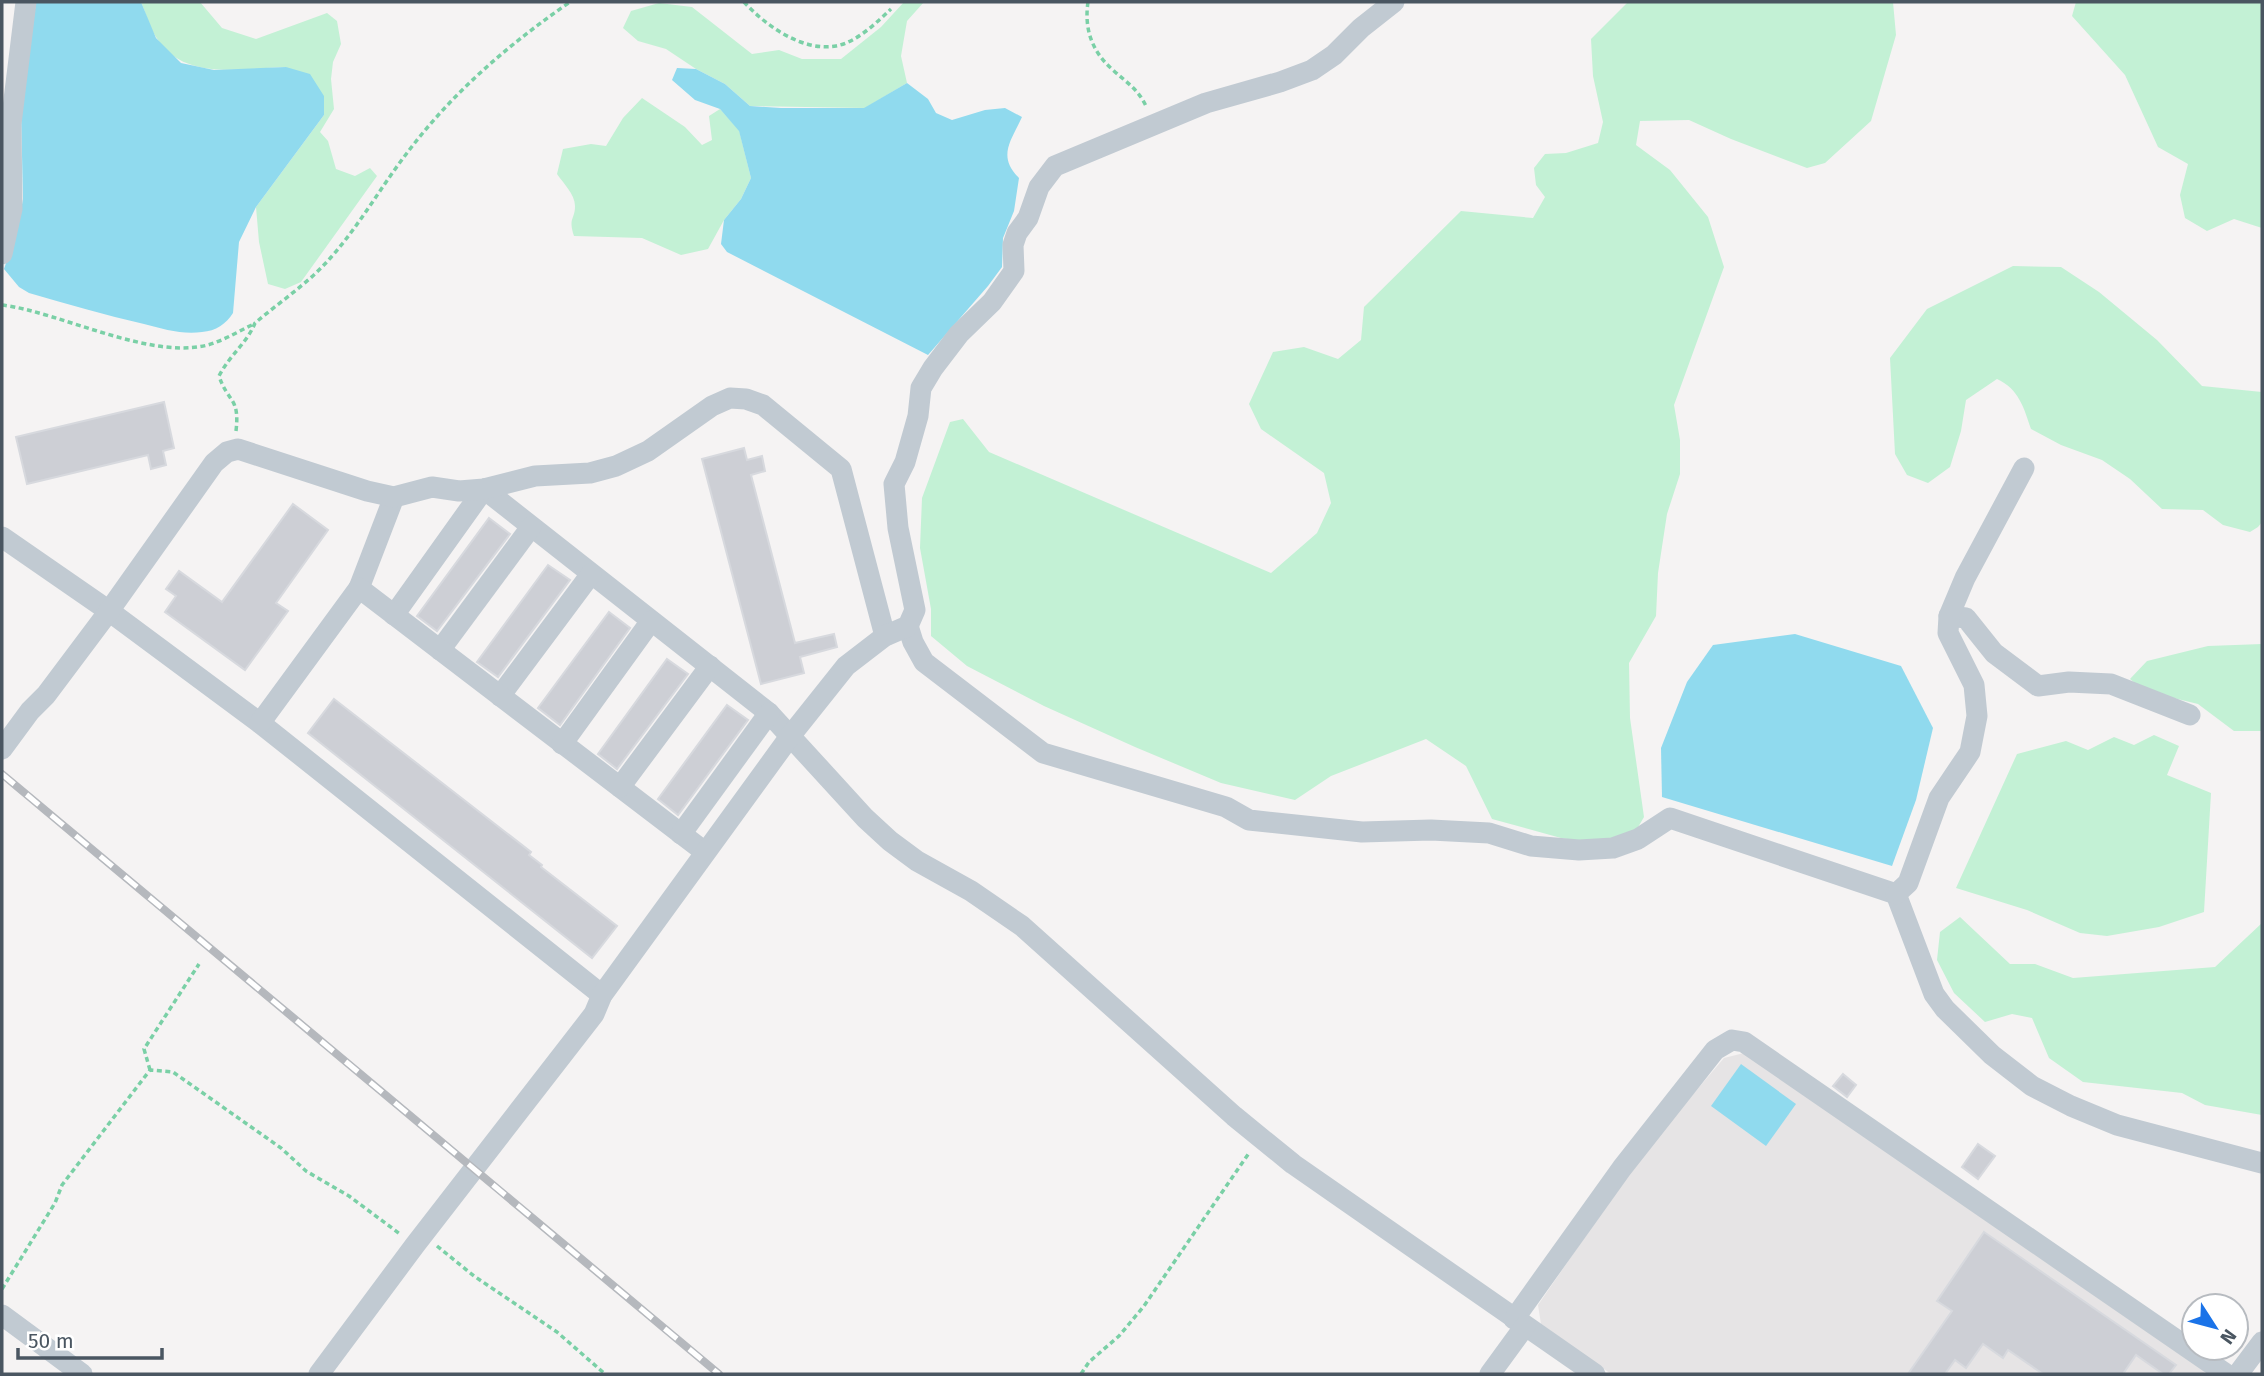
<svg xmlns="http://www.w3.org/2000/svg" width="2264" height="1376" viewBox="0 0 2264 1376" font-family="'Fira Sans',sans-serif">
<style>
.education{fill:#e6e4e5}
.green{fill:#c3f1d5}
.water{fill:#90daee}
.building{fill:#cdcfd5;stroke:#d7d9de;stroke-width:2}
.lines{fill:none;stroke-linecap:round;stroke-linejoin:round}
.path{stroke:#7ad0a6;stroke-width:3.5;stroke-dasharray:5 3.5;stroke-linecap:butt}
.minor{stroke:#c1cad2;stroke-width:21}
.rail-casing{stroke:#b5b8bd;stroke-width:8}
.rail{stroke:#fff;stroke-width:5;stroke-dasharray:16;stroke-linecap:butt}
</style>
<rect width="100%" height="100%" fill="#f5f3f3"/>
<polygon class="education" points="1752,1051 2203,1367 2205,1374 1611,1374 1541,1324 1538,1305 1642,1154 1724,1058"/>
<g class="green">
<path d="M141,2H200L222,28L256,39L327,13L337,21L341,44L333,62L331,79L334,109L320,132L328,141L336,169L355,176L370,168L377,176L301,282L285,289L268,284L259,242L256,207L324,115L286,67C242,68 183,82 156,37C149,27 146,13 141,2Z"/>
<polygon points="904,2 924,2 907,21 901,56 907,83 865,108 750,106 725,84 696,69 666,49 638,41 623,28 631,11 659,3 692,7 752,54 779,50 802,59 841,59 881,27"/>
<polygon points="1628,2 1893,2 1896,35 1871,121 1825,163 1807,168 1731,139 1689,120 1640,121 1636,145 1670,170 1708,217 1724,267 1674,405 1680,440 1680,474 1667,514 1658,573 1656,616 1629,663 1630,718 1644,817 1634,834 1607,845 1561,838 1492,819 1466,766 1426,739 1331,776 1295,800 1221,783 1135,747 1044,706 967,666 931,636 931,609 920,548 922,498 950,422 963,419 989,452 1271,573 1317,533 1331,503 1324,473 1261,429 1249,404 1273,352 1304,347 1338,359 1361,340 1364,307 1461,211 1533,218 1545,197 1536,185 1534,168 1545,154 1566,153 1598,143 1603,122 1593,76 1591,39"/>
<polygon points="2076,2 2262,2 2262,228 2234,219 2207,231 2185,218 2180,195 2188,164 2158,147 2125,75 2072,16"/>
<path d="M642,98L685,127L702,145L712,140L709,116L720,109L739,130L751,178L741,199L724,220L708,249L681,255L642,238L574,236C568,217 575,220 575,206C575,194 563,183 557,174L563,149L591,144L606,146L623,118Z"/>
<path d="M2013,266L2061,267L2099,292L2157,340L2202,386L2262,392V522L2258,527L2250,532L2223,525L2203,510L2162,509L2130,479L2102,460L2061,445L2031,429C2024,408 2019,389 1997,379L1966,400L1961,431L1950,467L1928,483L1907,475L1895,454L1890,358L1927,309Z"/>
<polygon points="2262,644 2262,731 2234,731 2198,704 2145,691 2130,679 2147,661 2208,646"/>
<polygon points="2154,735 2179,746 2167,775 2211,793 2204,912 2159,927 2107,936 2080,933 2027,910 1956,888 2017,754 2066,741 2088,750 2114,737 2134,745"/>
<polygon points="1960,917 2010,964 2035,964 2073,978 2215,967 2262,923 2262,1115 2205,1105 2182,1093 2083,1082 2049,1058 2032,1018 2012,1014 1985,1022 1954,993 1937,960 1940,932"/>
</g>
<g class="water">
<path d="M36,2H141L156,38L181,63L214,70L286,67L310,74L324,96V115L256,207L239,242L233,313C226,324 216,331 202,332C183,335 163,329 144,324C105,315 67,304 29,293L19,287L4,269L18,227L23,199L21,112Z"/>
<path d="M677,68L696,69L725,84L750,106L781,108H864L907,83L928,99L936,113L952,120L985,110L1005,108L1022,117C1011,141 997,156 1019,178L1014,211L1003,238L1002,267L988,286L928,355L727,252L721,244L724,220L741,199L751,178L739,131L720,109L695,100L672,80Z"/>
<polygon points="1795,634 1901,666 1933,728 1916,800 1892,866 1662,797 1661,748 1687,682 1713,645"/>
<polygon points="1741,1064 1796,1104 1766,1146 1711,1106"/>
</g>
<g class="building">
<polygon points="164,402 174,448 163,451 166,465 151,469 148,455 27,484 16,437"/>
<polygon points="744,448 747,460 762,456 765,471 751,475 795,643 834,634 837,647 800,657 804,673 761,684 702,459"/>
<polygon points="293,504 328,530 276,603 288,611 245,670 165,612 176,596 166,589 179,571 222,602"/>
<polygon points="489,518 510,534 437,631 417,616"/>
<polygon points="548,565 570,580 498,677 477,662"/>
<polygon points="609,612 630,628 560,725 538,708"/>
<polygon points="667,659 688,674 617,769 598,754"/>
<polygon points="334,699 531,852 529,855 542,865 541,867 617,926 592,958 308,733"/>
<polygon points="727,705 748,720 678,815 658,799"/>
<polygon points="1843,1074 1856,1085 1847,1097 1833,1086"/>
<polygon points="1978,1144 1995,1156 1978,1179 1962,1167"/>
<polygon points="1984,1232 2176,1365 2169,1374 2163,1374 2136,1355 2123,1374 2043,1374 2008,1350 2003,1358 1983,1344 1966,1368 1955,1360 1945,1374 1908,1374 1952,1311 1937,1301"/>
</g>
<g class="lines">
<g class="path">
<path d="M744,2C765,25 802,52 836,46C857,42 876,23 891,9"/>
<path d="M1088,2C1084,29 1092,52 1113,70C1126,82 1138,89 1146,106"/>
<path d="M2,305C61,312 157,364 214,343C228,338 241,330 254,324"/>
<path d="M236,431C240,397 228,403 219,376C229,356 247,343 255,323C275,306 298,290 317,272C353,237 377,192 407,153C452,93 509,44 570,2"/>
<polyline points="150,1070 144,1049 199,964"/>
<polyline points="437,1246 474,1276 557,1332 605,1374"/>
<polyline points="2,1289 55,1203 62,1185 150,1070 173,1072 281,1148 306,1171 349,1196 400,1234"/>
<polyline points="1081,1374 1089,1362 1119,1336 1144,1306 1249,1153"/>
</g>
<g class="minor">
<polyline points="2,254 12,209 11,124 26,2"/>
<polyline points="484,489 769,713 865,818 890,841 917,861 971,891 1022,926 1234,1116 1293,1164 1595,1374"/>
<polyline points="2,537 109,611 260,723 602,995"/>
<polyline points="359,588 394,497"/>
<polyline points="394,615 484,489"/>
<polyline points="1949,616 1966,618 1994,653 2038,686 2069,682 2111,684 2190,715"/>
<polyline points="908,626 913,642 924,662 1043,753 1226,807 1249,820 1362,832 1431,830 1489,833 1531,846 1579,850 1613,848 1638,839 1670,818 1896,894 1934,994 1945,1009 1992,1055 2032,1086 2071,1106 2117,1125 2262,1163"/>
<polyline points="440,650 531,527"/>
<polyline points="500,696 591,574"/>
<polyline points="260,723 359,588 705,852"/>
<polyline points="562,744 651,621"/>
<polyline points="2,749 30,711 46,695 109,611 214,463 227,452 238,449 367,491 394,497 432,487 459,491 484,489 535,476 590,473 616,466 648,451 712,406 730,398 746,399 763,405 841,469 885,636"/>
<polyline points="620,787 710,666"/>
<polyline points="681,834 769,713"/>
<polyline points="1896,894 1908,883 1939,798 1970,752 1977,716 1974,685 1948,633 1949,616 1965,578 2024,468"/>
<polyline points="2,1315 82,1374"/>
<polyline points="1514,1319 1622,1168 1715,1050 1732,1040 1744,1042 2226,1374"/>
<polyline points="319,1374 415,1245 594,1014 602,995 791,735 846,666 885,636 908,626 915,610 898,528 894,484 905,462 918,416 921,388 933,368 959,334 992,302 1014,271 1013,245 1017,233 1028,218 1039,187 1055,166 1206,103 1280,82 1312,70 1334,55 1361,28 1394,2"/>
<polyline points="1490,1374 1525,1326"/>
<polyline points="2238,1374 2262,1342"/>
</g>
<defs>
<polyline id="rail" points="2,774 719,1374"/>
</defs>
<use href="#rail" class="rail-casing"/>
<use href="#rail" class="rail"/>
</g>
<rect width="2264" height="1376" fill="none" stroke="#4a5661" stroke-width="7"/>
<g transform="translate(2215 1327) rotate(126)"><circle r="33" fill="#ffffff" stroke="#b7bbc0" stroke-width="2"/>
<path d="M0-5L12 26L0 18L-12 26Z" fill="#1a73e8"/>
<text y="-10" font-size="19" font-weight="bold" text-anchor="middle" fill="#4a5661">N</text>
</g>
<path d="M18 1348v10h144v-10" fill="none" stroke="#4a5661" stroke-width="3.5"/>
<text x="28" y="1348" font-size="21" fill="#4a5661" stroke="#ffffff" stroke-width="5" paint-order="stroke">50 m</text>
</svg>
